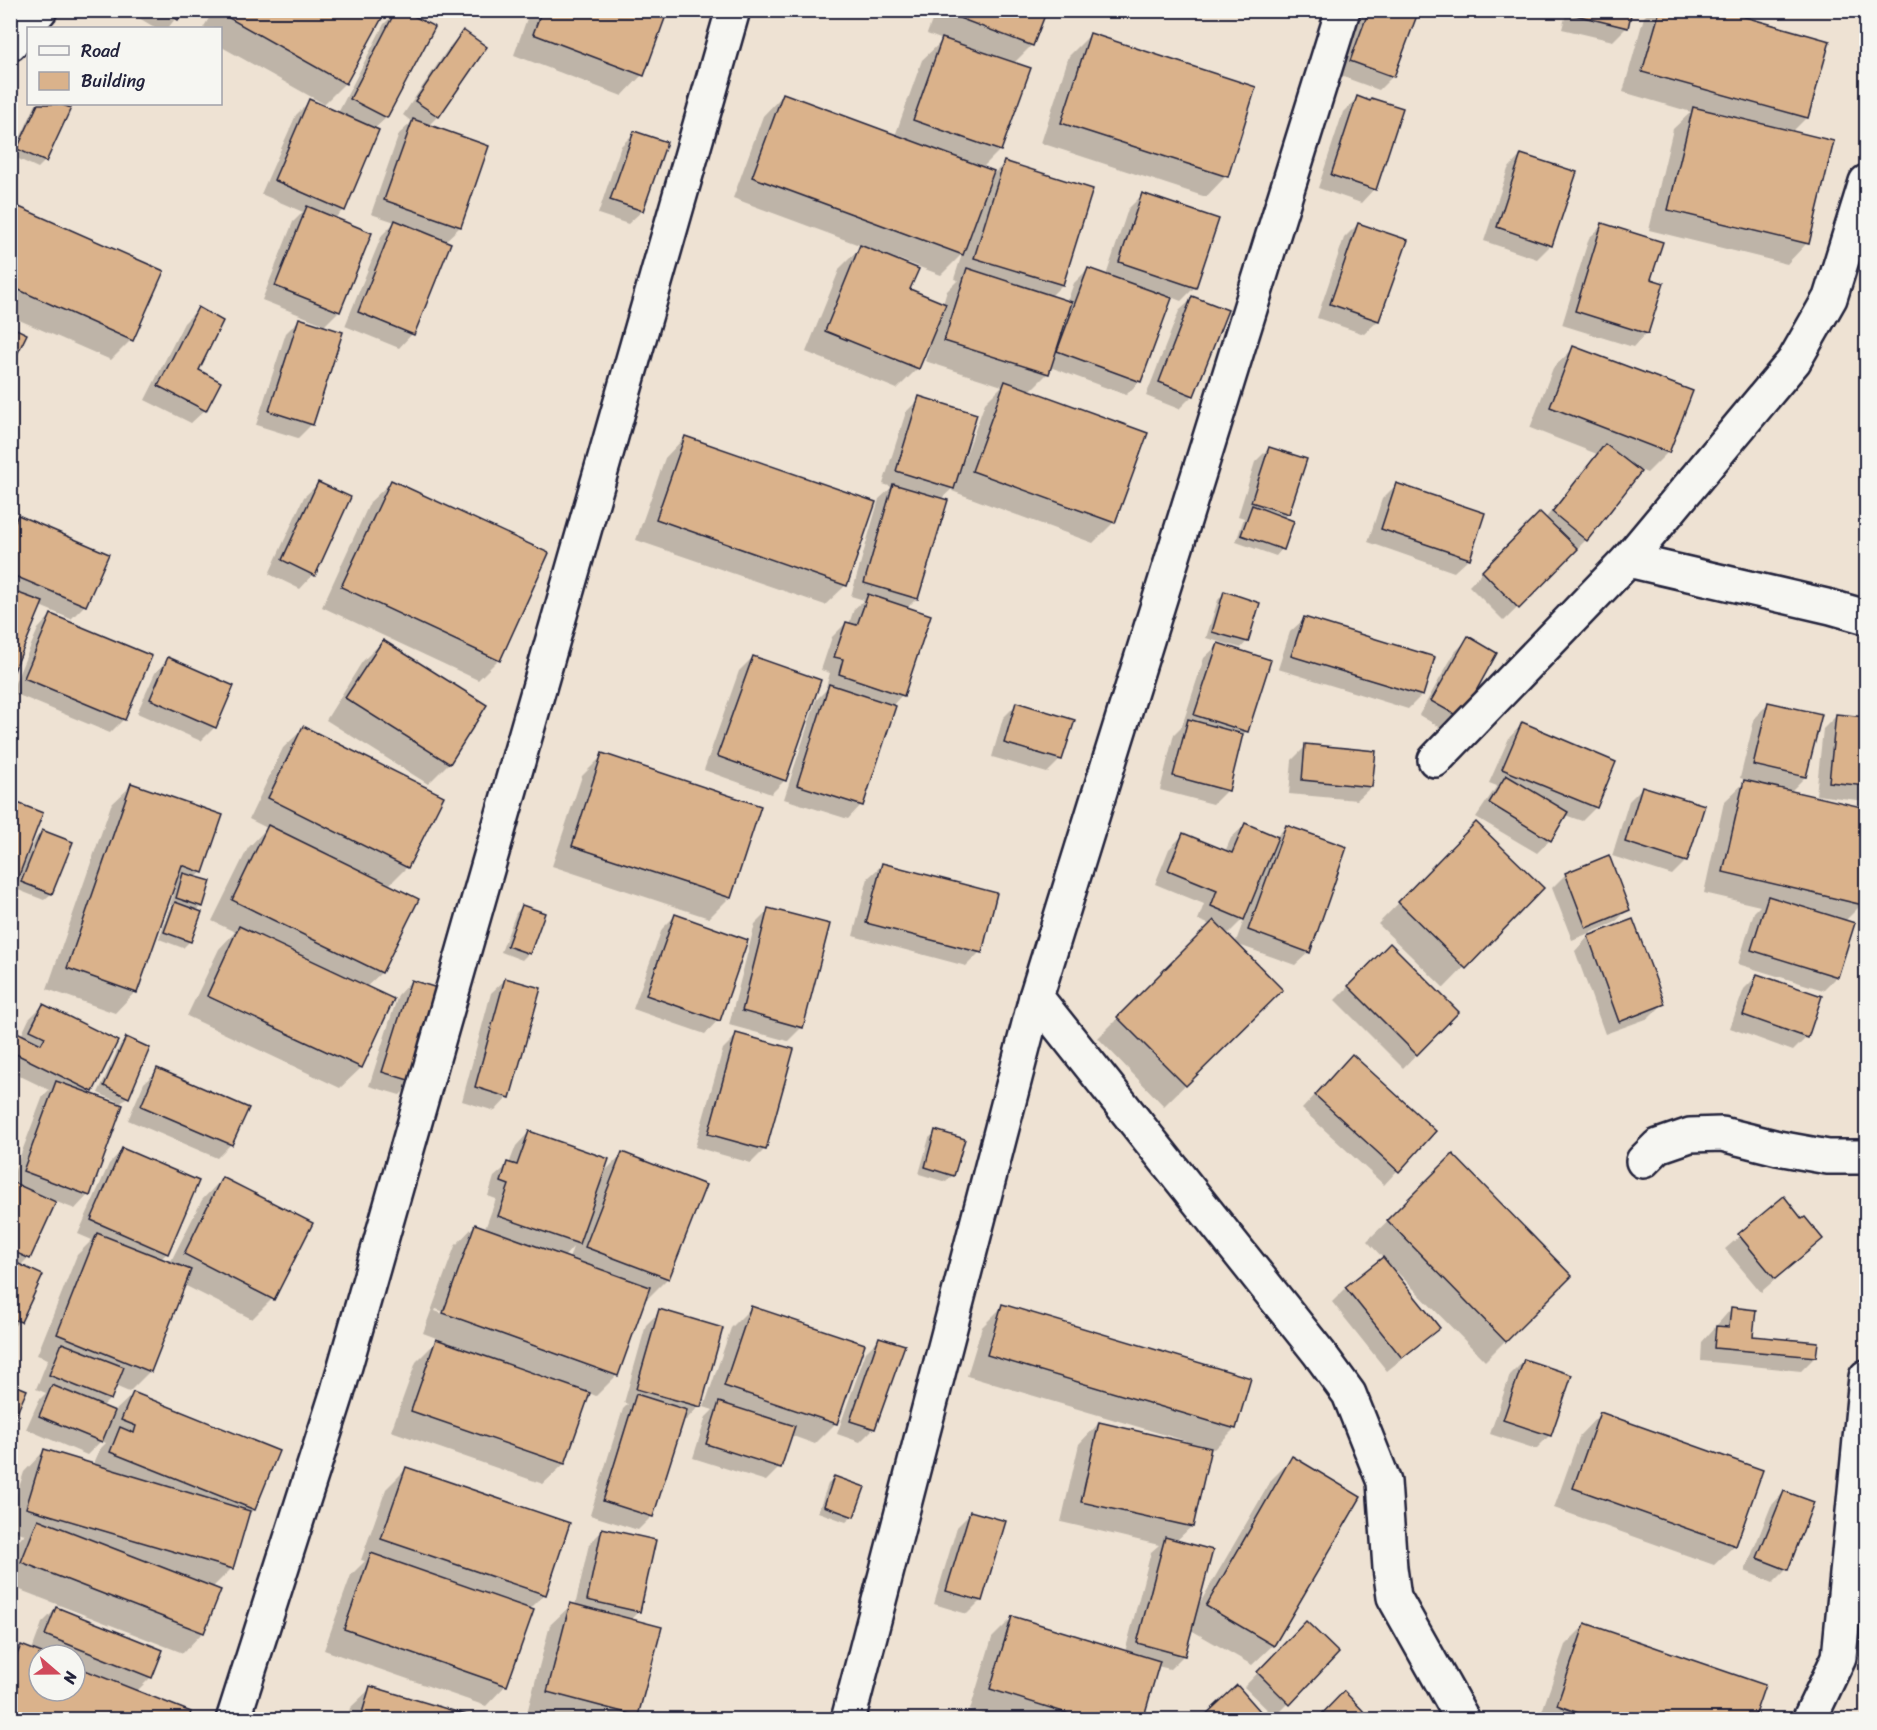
<svg xmlns="http://www.w3.org/2000/svg" width="1877" height="1730" viewBox="0 0 1877 1730" font-family="Sriracha,sans-serif">
<style>
.shadow{fill:#0003;fill-rule:evenodd}
.building{fill:#dab28b;stroke:#22223b;stroke-width:1.5}
.lines{fill:none;stroke-linecap:round;stroke-linejoin:round}
.minor-casing{stroke:#22223b;stroke-width:38}
.minor{stroke:#f6f6f2;stroke-width:33}
</style>
<rect width="100%" height="100%" fill="#eee2d3"/>
<filter id="ink" filterUnits="userSpaceOnUse"><feTurbulence type="fractalNoise" baseFrequency=".0167" numOctaves="2"/><feDisplacementMap in="SourceGraphic" scale="12" xChannelSelector="R" yChannelSelector="G"/><feConvolveMatrix kernelMatrix="1 2 1 2 8 2 1 2 1" color-interpolation-filters="sRGB"/></filter>
<g filter="url(#ink)">
<g class="shadow">
<polygon points="143,10 182,10 168,28 156,28 139,18"/>
<polygon points="214,10 370,10 345,83 324,104 220,46 220,28 203,28"/>
<polygon points="389,10 427,10 417,20 432,28 386,118 374,129 343,210 334,219 339,311 323,327 312,424 298,438 256,425 286,333 300,319 322,327 323,324 262,300 293,222 303,212 261,194 296,115 310,101 338,113 384,24 394,14"/>
<polygon points="530,10 666,10 642,75 622,96 514,55"/>
<path d="M936,10H1046L1032,45L1013,64L1000,150L982,168L990,177L1005,163L1062,285L1050,297L1067,302L1074,283L1088,269L1106,276L1128,209L1142,195L1195,287L1181,301L1171,297L1140,381L1126,395L1050,367L1048,373L1030,391L1114,522L1093,543L952,491L955,486L941,499L917,598L906,609L902,695L892,706L861,805L848,819L784,799L816,700L828,688L826,687L830,673L821,670L832,637L846,623L849,624L854,609L864,600L851,596L879,499L892,487L883,484L906,412L920,398L961,460H964L985,403L1002,386L925,361L930,346L927,345L918,368L897,389L806,352L840,268L862,246L733,198L763,116L783,95L895,136L922,60L943,40L927,34ZM962,254L954,279L958,280L947,291L943,304L908,289L897,262L898,259L941,275Z"/>
<polygon points="1361,10 1417,10 1393,76 1379,90 1338,75"/>
<polygon points="1567,10 1631,10 1626,28 1613,41 1562,29"/>
<polygon points="1651,10 1714,10 1828,43 1806,118 1792,132 1807,243 1787,264 1649,230 1673,129 1691,112 1623,92 1644,17"/>
<polygon points="463,32 438,116 428,126 460,227 444,242 412,334 399,348 345,326 382,235 395,222 371,214 399,134 412,122 403,115 450,46"/>
<polygon points="1090,35 1226,176 1206,197 1041,143 1069,56"/>
<polygon points="1357,98 1401,109 1374,189 1361,203 1318,188 1343,112"/>
<polygon points="36,104 56,104 69,109 45,161 38,168 12,156"/>
<polygon points="635,132 665,143 642,211 628,224 598,214 621,146"/>
<polygon points="1521,155 1551,245 1537,259 1484,241 1508,169"/>
<polygon points="10,204 131,340 111,360 10,316"/>
<polygon points="1358,224 1378,321 1364,334 1317,318 1344,238"/>
<polygon points="1603,225 1649,280 1646,333 1633,347 1562,325 1589,238"/>
<polygon points="1193,298 1193,395 1179,409 1146,396 1179,311"/>
<polygon points="198,309 197,370 205,410 191,423 145,400 184,323"/>
<polygon points="1574,348 1668,452 1647,473 1640,470 1586,540 1504,621 1469,586 1540,514 1545,519 1597,454 1530,428 1553,368"/>
<polygon points="685,437 846,585 825,605 636,540 665,458"/>
<polygon points="1269,448 1305,460 1288,514 1283,518 1282,549 1276,556 1236,542 1244,518 1238,516 1255,462"/>
<polygon points="391,482 498,660 478,680 322,607 370,502"/>
<polygon points="318,484 313,575 300,589 269,574 304,497"/>
<polygon points="1396,485 1483,514 1468,559 1454,572 1368,542 1382,499"/>
<polygon points="19,517 85,605 71,619 40,606 10,673 10,525"/>
<polygon points="1224,593 1247,641 1241,648 1206,638 1218,600"/>
<polygon points="51,615 150,657 124,719 110,733 11,692 38,629"/>
<polygon points="1304,619 1422,695 1408,709 1278,669 1290,632"/>
<polygon points="1469,638 1460,717 1446,731 1419,715 1455,652"/>
<polygon points="383,641 449,763 428,784 326,720 362,662"/>
<polygon points="1218,645 1247,731 1241,736 1227,790 1213,804 1160,790 1174,734 1182,726 1204,658"/>
<polygon points="753,657 785,780 771,794 704,770 739,671"/>
<polygon points="168,659 215,727 201,741 137,713 155,673"/>
<polygon points="1769,703 1805,777 1790,792 1866,809 1866,883 1862,904 1844,922 1837,976 1823,990 1738,964 1754,912 1760,906 1704,893 1724,802 1747,780 1740,778 1755,717"/>
<polygon points="1017,704 1061,759 1047,773 992,757 1003,718"/>
<polygon points="1837,715 1866,719 1866,801 1816,795 1823,729"/>
<polygon points="1522,724 1614,763 1595,808 1582,821 1565,815 1550,840 1537,853 1476,817 1497,786 1489,783 1509,738"/>
<polygon points="304,728 407,867 388,886 417,900 381,973 366,987 392,1000 361,1068 340,1088 187,1016 219,949 235,932 212,921 248,848 267,828 249,819 283,748"/>
<polygon points="1306,746 1371,787 1357,800 1289,794 1292,760"/>
<polygon points="603,755 760,807 729,898 709,918 552,866 582,776"/>
<polygon points="132,785 202,872 195,878 202,906 197,911 190,941 183,948 159,939 169,910 173,906 170,905 175,890 172,889 135,992 115,1013 47,989 111,805"/>
<polygon points="1643,787 1686,861 1672,875 1612,856 1629,801"/>
<polygon points="1476,824 1542,888 1444,988 1378,924"/>
<path d="M1245,825L1276,837L1286,827L1309,952L1295,965L1236,944L1281,990L1164,1106L1098,1038L1211,925L1198,920L1204,904L1155,884L1169,849L1183,835L1225,852L1231,838ZM1245,917L1235,944L1222,929L1229,933Z"/>
<polygon points="42,831 71,842 51,894 44,900 13,888 36,838"/>
<polygon points="882,865 980,952 966,966 853,936 868,878"/>
<polygon points="1566,874 1628,910 1614,923 1572,940 1552,888"/>
<polygon points="522,907 529,953 522,960 501,952 516,913"/>
<polygon points="769,910 802,1027 788,1041 729,1025 755,924"/>
<polygon points="675,916 718,1020 705,1034 633,1009 662,929"/>
<polygon points="1588,937 1663,1004 1649,1018 1605,1034 1575,951"/>
<polygon points="1390,945 1457,1012 1403,1068 1335,1000"/>
<polygon points="1758,975 1807,1037 1793,1051 1730,1028 1744,989"/>
<polygon points="505,980 508,1097 495,1111 462,1101 491,993"/>
<polygon points="411,981 414,1081 400,1095 369,1086 398,995"/>
<polygon points="43,1005 91,1091 88,1094 88,1195 75,1209 54,1201 28,1258 20,1266 41,1276 19,1321 10,1330 10,1183 43,1096 49,1090 10,1071 10,1035 21,1036 29,1019"/>
<polygon points="737,1035 765,1149 751,1163 695,1147 723,1049"/>
<polygon points="126,1039 127,1097 121,1103 98,1093 120,1045"/>
<polygon points="1339,1069 1434,1131 1384,1185 1302,1109"/>
<polygon points="158,1070 231,1144 217,1158 128,1120 144,1083"/>
<path d="M529,1132L602,1174L622,1154L704,1185L668,1278L647,1299L644,1298L617,1375L596,1396L589,1393L564,1464L543,1484L391,1431L416,1362L439,1339L423,1333L455,1246L475,1225L485,1229L496,1199L488,1196L494,1177L509,1164L516,1146ZM573,1247L569,1259L564,1257ZM436,1309L607,1370V1373L435,1311Z"/>
<polygon points="936,1132 953,1175 946,1182 919,1174 929,1138"/>
<polygon points="122,1150 167,1253 160,1260 170,1263 202,1200 222,1179 272,1299 252,1319 184,1285 150,1371 129,1392 115,1386 110,1399 102,1407 114,1412 133,1394 254,1509 247,1516 232,1568 212,1588 203,1632 183,1653 10,1586 10,1560 18,1541 25,1534 10,1530 10,1515 24,1472 44,1451 93,1466 100,1449 106,1443 101,1441 87,1455 26,1429 39,1400 46,1393 36,1389 48,1359 37,1355 77,1255 92,1240 78,1234 109,1164"/>
<polygon points="1453,1157 1570,1276 1485,1361 1392,1267 1390,1268 1438,1328 1424,1341 1387,1371 1332,1302 1346,1288 1383,1258 1367,1241"/>
<polygon points="1784,1198 1802,1221 1821,1239 1761,1292 1725,1249"/>
<polygon points="1003,1306 1235,1428 1214,1449 1210,1448 1191,1527 1176,1541 1197,1608 1272,1479 1293,1458 1273,1645 1252,1665 1191,1630 1184,1655 1170,1669 1157,1666 1141,1720 1002,1720 970,1710 992,1638 1012,1618 1125,1652 1151,1552 1159,1545 1061,1522 1079,1444 1099,1423 1186,1443 1186,1441 967,1376 982,1327"/>
<polygon points="752,1307 836,1423 815,1444 790,1435 780,1467 766,1481 693,1458 706,1417 713,1410 704,1407 731,1328"/>
<polygon points="1731,1309 1751,1337 1815,1357 1801,1371 1701,1361 1702,1342"/>
<polygon points="660,1311 699,1406 686,1420 682,1419 652,1516 638,1530 590,1515 623,1409 628,1404 624,1403 646,1325"/>
<polygon points="880,1338 874,1428 860,1442 837,1434 866,1352"/>
<polygon points="1524,1361 1550,1435 1536,1449 1490,1434 1510,1375"/>
<polygon points="1600,1414 1735,1545 1714,1565 1554,1508 1580,1435"/>
<polygon points="406,1469 545,1594 529,1610 506,1685 486,1706 324,1650 351,1575 365,1561 361,1560 386,1489"/>
<polygon points="835,1478 853,1516 846,1522 818,1512 828,1484"/>
<polygon points="1784,1492 1787,1569 1773,1583 1745,1571 1771,1506"/>
<polygon points="971,1513 981,1600 967,1614 934,1604 957,1527"/>
<polygon points="603,1530 639,1611 630,1620 637,1716 633,1720 553,1720 527,1713 550,1625 571,1605 575,1606 589,1544"/>
<path d="M56,1609L151,1677L136,1692L10,1720V1658L22,1646L32,1650L42,1623ZM39,1655H75V1691H39Z"/>
<polygon points="1586,1624 1752,1720 1539,1720 1565,1645"/>
<polygon points="1866,1629 1866,1653 1861,1652"/>
<polygon points="1293,1637 1289,1703 1275,1717 1244,1687"/>
<polygon points="371,1688 479,1720 347,1720 350,1708"/>
</g>
<g class="building">
<polygon points="162,10 184,10 178,20"/>
<polygon points="221,10 373,10 383,16 346,84 220,13"/>
<polygon points="396,10 402,10 435,27 387,118 350,99"/>
<polygon points="542,10 668,10 644,76 533,34"/>
<polygon points="947,10 1047,10 1033,46 946,13"/>
<polygon points="1369,10 1419,10 1394,77 1350,61"/>
<polygon points="1576,10 1632,10 1628,28 1575,15"/>
<polygon points="1660,10 1720,10 1830,41 1808,118 1642,72"/>
<polygon points="463,30 487,47 439,117 415,101"/>
<polygon points="1090,33 1256,87 1228,177 1061,123"/>
<polygon points="942,38 1031,68 1001,151 913,120"/>
<polygon points="783,93 994,171 963,255 752,177"/>
<polygon points="1357,96 1370,101 1371,98 1403,108 1376,190 1331,175"/>
<polygon points="309,99 379,130 345,211 274,180"/>
<polygon points="38,104 60,104 71,108 46,162 17,149"/>
<polygon points="1693,107 1834,141 1809,244 1668,210"/>
<polygon points="413,119 489,146 461,227 384,200"/>
<polygon points="634,131 667,142 643,211 610,200"/>
<polygon points="1521,154 1577,172 1552,246 1497,227"/>
<polygon points="1004,161 1093,189 1063,285 974,258"/>
<polygon points="1142,193 1219,219 1196,288 1119,262"/>
<polygon points="10,203 164,271 133,341 10,286"/>
<polygon points="307,206 372,233 340,312 275,286"/>
<polygon points="395,220 451,243 414,335 358,312"/>
<polygon points="1358,223 1408,240 1379,321 1330,304"/>
<polygon points="1602,223 1663,242 1651,279 1664,283 1648,334 1575,311"/>
<polygon points="860,245 919,269 910,289 946,304 919,369 825,331"/>
<polygon points="967,268 1072,302 1049,374 944,341"/>
<polygon points="1088,268 1172,298 1141,382 1057,351"/>
<polygon points="1192,296 1228,310 1194,396 1159,382"/>
<polygon points="198,307 223,321 199,370 221,382 206,411 158,386"/>
<polygon points="299,318 343,332 313,425 269,411"/>
<polygon points="10,326 27,334 10,369"/>
<polygon points="1573,346 1693,391 1669,453 1550,407"/>
<polygon points="1005,381 1148,433 1115,523 972,471"/>
<polygon points="919,396 977,414 954,489 896,471"/>
<polygon points="685,436 876,502 847,586 656,519"/>
<polygon points="1605,444 1641,472 1587,541 1552,512"/>
<polygon points="1269,447 1307,459 1289,514 1251,502"/>
<polygon points="391,480 549,553 500,661 341,587"/>
<polygon points="318,482 351,497 315,576 282,560"/>
<polygon points="1396,483 1485,513 1470,559 1381,529"/>
<polygon points="893,484 948,500 918,599 864,583"/>
<polygon points="1252,505 1294,521 1284,550 1241,535"/>
<polygon points="1540,512 1578,549 1519,609 1482,571"/>
<polygon points="18,515 109,554 86,606 10,574 10,533"/>
<polygon points="10,590 43,602 14,671 10,670"/>
<polygon points="1224,591 1260,603 1248,642 1212,632"/>
<polygon points="868,594 931,615 904,696 839,674 843,659 834,657 846,622 857,625"/>
<polygon points="51,614 152,656 125,720 24,678"/>
<polygon points="1304,617 1435,657 1423,696 1291,656"/>
<polygon points="1468,636 1497,653 1461,718 1431,701"/>
<polygon points="383,640 487,705 450,764 345,698"/>
<polygon points="1218,643 1271,660 1248,732 1194,715"/>
<polygon points="753,656 821,680 786,781 717,756"/>
<polygon points="168,657 234,686 216,728 150,699"/>
<polygon points="829,684 896,706 863,806 797,785"/>
<polygon points="1016,702 1075,720 1062,760 1004,743"/>
<polygon points="1768,702 1822,714 1806,777 1753,765"/>
<polygon points="1836,714 1866,717 1866,786 1829,782"/>
<polygon points="1188,719 1243,734 1229,791 1173,776"/>
<polygon points="1522,722 1616,762 1597,808 1502,769"/>
<polygon points="303,726 444,796 408,868 268,798"/>
<polygon points="1305,744 1376,751 1372,787 1302,780"/>
<polygon points="602,753 761,806 731,898 572,846"/>
<polygon points="1506,775 1568,812 1551,841 1489,803"/>
<polygon points="1744,780 1866,808 1866,890 1863,905 1723,872"/>
<polygon points="131,783 223,815 203,873 182,865 137,993 67,968"/>
<polygon points="1642,786 1705,805 1687,862 1625,842"/>
<polygon points="10,800 43,813 10,899"/>
<polygon points="1476,822 1544,888 1466,969 1398,902"/>
<polygon points="1245,823 1278,837 1244,920 1211,906 1217,890 1168,870 1183,833 1232,853"/>
<polygon points="268,825 419,899 382,973 232,900"/>
<polygon points="1286,825 1347,847 1310,953 1248,930"/>
<polygon points="42,830 73,842 52,894 21,882"/>
<polygon points="1609,855 1630,910 1586,928 1565,873"/>
<polygon points="882,863 997,893 982,953 866,923"/>
<polygon points="183,873 211,881 203,907 176,898"/>
<polygon points="1768,896 1855,923 1838,977 1751,950"/>
<polygon points="175,902 202,912 191,942 164,932"/>
<polygon points="522,905 545,913 530,954 507,946"/>
<polygon points="768,908 830,924 803,1028 742,1011"/>
<polygon points="675,914 748,940 720,1021 646,995"/>
<polygon points="1633,919 1665,1004 1619,1022 1588,936"/>
<polygon points="1214,920 1283,990 1186,1086 1117,1017"/>
<polygon points="239,926 394,999 362,1068 207,996"/>
<polygon points="1390,943 1459,1012 1417,1055 1348,986"/>
<polygon points="1757,974 1822,996 1808,1038 1743,1015"/>
<polygon points="505,978 541,988 510,1098 475,1087"/>
<polygon points="411,980 444,990 415,1082 382,1072"/>
<polygon points="43,1004 118,1041 93,1092 10,1051 10,1035 13,1030 41,1044 45,1037 30,1030"/>
<polygon points="736,1033 794,1049 766,1150 708,1134"/>
<polygon points="126,1037 150,1048 129,1098 104,1086"/>
<polygon points="1352,1054 1436,1131 1399,1172 1315,1095"/>
<polygon points="157,1068 249,1108 232,1145 141,1106"/>
<polygon points="56,1081 123,1105 90,1196 23,1171"/>
<polygon points="935,1130 965,1139 954,1176 925,1167"/>
<polygon points="529,1131 609,1159 579,1244 498,1216 509,1185 501,1182 507,1162 517,1165"/>
<polygon points="122,1148 199,1181 168,1254 91,1220"/>
<polygon points="622,1152 706,1185 669,1279 585,1247"/>
<polygon points="1453,1154 1572,1276 1506,1342 1387,1220"/>
<polygon points="222,1177 313,1223 274,1300 184,1254"/>
<polygon points="10,1181 56,1202 30,1259 10,1250"/>
<polygon points="1784,1196 1802,1219 1805,1217 1823,1239 1775,1279 1738,1234"/>
<polygon points="475,1224 650,1287 618,1376 443,1313"/>
<polygon points="97,1233 191,1270 151,1372 57,1334"/>
<polygon points="1383,1257 1440,1328 1402,1358 1345,1287"/>
<polygon points="10,1260 43,1275 21,1322 10,1318"/>
<polygon points="1002,1304 1251,1378 1236,1429 987,1355"/>
<polygon points="751,1306 865,1344 837,1424 724,1386"/>
<polygon points="1731,1307 1756,1310 1753,1336 1818,1342 1816,1357 1714,1348 1716,1326 1729,1327"/>
<polygon points="659,1309 723,1328 701,1407 636,1389"/>
<polygon points="879,1337 905,1345 875,1429 850,1421"/>
<polygon points="436,1339 590,1393 565,1464 411,1411"/>
<polygon points="62,1343 124,1367 111,1400 49,1375"/>
<polygon points="1524,1359 1572,1375 1551,1436 1503,1420"/>
<polygon points="10,1383 27,1390 10,1429"/>
<polygon points="52,1385 115,1411 102,1442 39,1416"/>
<polygon points="133,1392 279,1451 255,1510 110,1452 120,1427 134,1433 136,1426 121,1420"/>
<polygon points="636,1394 687,1410 653,1517 603,1501"/>
<polygon points="719,1402 795,1426 781,1468 706,1444"/>
<polygon points="1600,1412 1763,1470 1736,1546 1573,1488"/>
<polygon points="1099,1422 1211,1448 1193,1527 1081,1502"/>
<polygon points="44,1449 250,1511 233,1569 26,1508"/>
<polygon points="1292,1456 1361,1497 1274,1646 1206,1606"/>
<polygon points="406,1467 570,1523 546,1595 381,1539"/>
<polygon points="834,1476 865,1487 854,1517 824,1506"/>
<polygon points="1784,1491 1814,1502 1788,1570 1757,1558"/>
<polygon points="970,1511 1006,1521 982,1601 946,1591"/>
<polygon points="38,1519 221,1590 204,1633 21,1562"/>
<polygon points="602,1528 656,1540 640,1612 587,1600"/>
<polygon points="1165,1537 1213,1550 1185,1656 1137,1643"/>
<polygon points="371,1553 534,1610 507,1686 344,1629"/>
<polygon points="570,1603 662,1627 638,1716 547,1692"/>
<polygon points="56,1607 163,1650 152,1678 45,1635"/>
<polygon points="1012,1616 1160,1661 1143,1720 1089,1720 990,1689"/>
<polygon points="1306,1621 1339,1653 1290,1705 1257,1672"/>
<polygon points="1585,1623 1765,1685 1753,1720 1597,1720 1557,1705"/>
<polygon points="21,1645 47,1655 39,1655 39,1691 75,1691 75,1666 191,1712 188,1720 10,1720 10,1672"/>
<polygon points="1237,1685 1268,1720 1200,1720"/>
<polygon points="370,1686 484,1720 360,1720"/>
<polygon points="1344,1691 1372,1720 1316,1720"/>
</g>
<g class="lines">
<defs>
<g id="minor">
<polyline points="10,44 40,10"/>
<polyline points="1628,560 1831,607 1866,617"/>
<polyline points="1435,760 1628,560 1794,361 1830,298 1866,182"/>
<polyline points="1036,997 1319,1353 1349,1394 1384,1482 1390,1568 1394,1597 1463,1720"/>
<polyline points="1643,1161 1658,1146 1690,1135 1722,1134 1778,1148 1828,1157 1866,1157"/>
<polyline points="233,1720 337,1394 733,10"/>
<polyline points="848,1720 1036,997 1343,10"/>
<polyline points="1809,1720 1839,1657 1866,1377"/>
</g>
</defs>
<use href="#minor" class="minor-casing"/>
<use href="#minor" class="minor"/>
</g>
</g>
<rect width="1877" height="1730" fill="none" stroke="#f6f6f2" stroke-width="36"/>
<rect x="18" y="18" width="1841" height="1694" fill="none" stroke="#22223b" stroke-width="2" filter="url(#ink)"/>
<rect x="27" y="27" width="195" height="78" fill="#f6f6f2" stroke="#a1a1a9" stroke-width="1.5"/>
<rect x="39" y="46" width="30" height="9" fill="#f6f6f2" stroke="#a1a1a9" stroke-width="1.5"/>
<text x="81" y="57" font-size="18" fill="#22223b">Road</text>
<rect x="39" y="72" width="30" height="18" fill="#dab28b" stroke="#a1a1a9" stroke-width="1.5"/>
<text x="81" y="87" font-size="18" fill="#22223b">Building</text>
<g transform="translate(57 1673) rotate(110)"><circle r="28" fill="#f6f6f2" stroke="#a1a1a9" stroke-width="1.5"/>
<path d="M0-4.5L10 22L0 15L-10 22Z" fill="#d1495b"/>
<text y="-9" font-size="16" font-weight="bold" text-anchor="middle" fill="#22223b">N</text>
</g>
</svg>
